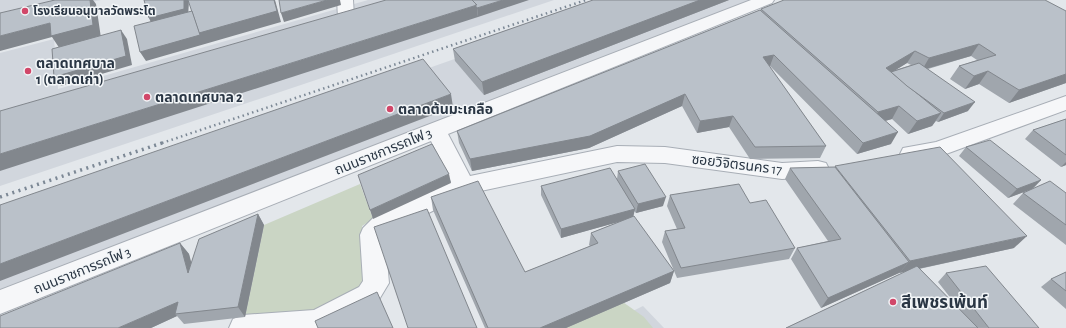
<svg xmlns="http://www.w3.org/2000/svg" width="1066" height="328" viewBox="0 0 1066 328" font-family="'Alegreya Sans','Noto Sans Thai',sans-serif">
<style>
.built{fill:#d1d6dd}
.green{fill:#cad5c4}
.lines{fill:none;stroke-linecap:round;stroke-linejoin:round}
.minor-casing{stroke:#a8aeb6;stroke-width:2}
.minor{fill:#f6f7f9;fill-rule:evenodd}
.rail-far1{stroke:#7c8895;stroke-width:2.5;stroke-dasharray:1.5 3.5;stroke-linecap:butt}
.rail{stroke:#7c8895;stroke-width:3.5;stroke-dasharray:2 4.5;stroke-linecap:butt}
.wall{fill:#a0a6ad;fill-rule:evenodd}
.shaded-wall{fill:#82878d}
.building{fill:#bac1c9;stroke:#82878d}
.poi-dot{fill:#d14769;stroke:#f3f6f8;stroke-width:1.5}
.labels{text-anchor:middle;stroke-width:3;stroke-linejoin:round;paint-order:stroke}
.far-poi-label{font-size:12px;font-weight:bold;fill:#2a3644;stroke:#f3f6f8;text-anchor:start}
.poi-label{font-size:14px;font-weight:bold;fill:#2a3644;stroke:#f3f6f8;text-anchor:start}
.street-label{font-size:14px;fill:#2a3644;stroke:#f3f6f8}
.near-poi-label{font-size:17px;font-weight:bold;fill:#2a3644;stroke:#f3f6f8;text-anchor:start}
</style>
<rect width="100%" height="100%" fill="#e3e7eb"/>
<g class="built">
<polygon points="0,0 101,0 0,21"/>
<polygon points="368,0 554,0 0,186 0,53 54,39 58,89"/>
<polygon points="622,0 750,0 0,292 0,219"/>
<polygon points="643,306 664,328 599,328"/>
</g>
<g class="green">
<polygon points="360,184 373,219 362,226 362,288 318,311 245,317 264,225"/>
<polygon points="620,300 644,317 653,328 554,328"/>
</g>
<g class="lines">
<defs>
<g id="minor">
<polygon points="337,0 353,0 354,17 352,21 346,22 340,21 338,17"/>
<polygon points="751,0 774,0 772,3 448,134 470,176 617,146 665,147 782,163 818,161 826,163 829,169 826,175 818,177 782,179 665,163 617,162 467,194 392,231 385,238 389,283 377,303 332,328 229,328 233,319 243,315 314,310 359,287 363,281 360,235 363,228 374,217 451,182 431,141 0,314 0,290"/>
<polygon points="1066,96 1066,110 946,154 911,162 903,160 900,154 903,148 936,142"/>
</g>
</defs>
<use href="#minor" class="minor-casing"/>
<use href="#minor" class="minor"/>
<polyline class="rail-far1" points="162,143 586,0"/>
<polyline class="rail" points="0,197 165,142"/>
</g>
<g class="wall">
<polygon points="593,0 729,0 484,95 455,61 453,49"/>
<path d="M761,9L1066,11V83L1009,103L979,84L965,89L950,79L959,66L977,60L971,56L928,69L968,111L938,122L936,121L932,126L908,134L892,119L885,121L891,144L857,154L770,66H769L826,146L820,158L750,159L729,127L697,133L682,106L589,148L472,171L459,143L457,131L760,10ZM907,63L911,65L895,70Z"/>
<polygon points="1066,119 1066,165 1061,167 1025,139 1033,130"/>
<polygon points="966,147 1041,180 1033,189 1066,193 1066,245 1013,204 1023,193 1029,190 1008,198 959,156"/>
<polygon points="835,166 1014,248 919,269 960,310 938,282 946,273 1039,328 786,328 905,272 899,273 821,308 791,259 797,248 828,241 785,179 790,168 835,167"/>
<polygon points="618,171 663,206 636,213 634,211 633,216 674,271 670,283 566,328 485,328 433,210 431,197 525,272 590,246 589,245 591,233 621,221 561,238 541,195 541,186 617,179"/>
<polygon points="670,195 750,203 795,248 789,259 677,278 662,242 665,231 677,229 667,206"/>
<polygon points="258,214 264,225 245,317 184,324 177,316 151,328 180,243 189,254 191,264"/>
<polygon points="1066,272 1066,309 1041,287 1051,279"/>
</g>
<g class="shaded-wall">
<polygon points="90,0 93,0 96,4 101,38 60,49 52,37 0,51 0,36 50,23"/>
<polygon points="184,0 189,0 188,18 153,27 149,18"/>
<polygon points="274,0 275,0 281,22 146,61 140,52 199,33"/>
<polygon points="327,0 340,0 341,5 284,22 281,13"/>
<polygon points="503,0 529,0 478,17 477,8"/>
<polygon points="700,0 729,0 484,95 482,82"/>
<polygon points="477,5 478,17 0,171 0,154"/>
<polygon points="121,30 127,39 132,65 61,86 54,77"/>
<polygon points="979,44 971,56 922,70 929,58"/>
<polygon points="915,51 907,63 891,73 886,68"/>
<polygon points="774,55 770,66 759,68 763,57"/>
<polygon points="988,71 979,84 965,89 974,76"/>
<polygon points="1066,74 1066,83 1009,103 1019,90"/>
<polygon points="451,94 453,107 0,281 0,264"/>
<polygon points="685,94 682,106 589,148 472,171 470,159"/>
<polygon points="975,102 968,111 938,122 944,113"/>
<polygon points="899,106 892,119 870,125 878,112"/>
<polygon points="941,113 932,126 908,134 917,121"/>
<polygon points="733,116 729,127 697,133 700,121"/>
<polygon points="898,132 891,144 857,154 863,143"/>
<polygon points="1066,162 1066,165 1061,167"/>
<polygon points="449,174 451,183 373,219 370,210"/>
<polygon points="1041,180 1032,189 1008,198 1017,189"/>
<polygon points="666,197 663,206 636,213 638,204"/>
<polygon points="635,209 633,218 561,238 561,229"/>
<polygon points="258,214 264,225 245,317 238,307"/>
<polygon points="1027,236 1014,248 899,273 910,261"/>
<polygon points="180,243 189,254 197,283 188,273"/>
<polygon points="909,262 899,273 821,308 828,298"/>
<polygon points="674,271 670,283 566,328 540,328"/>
<polygon points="178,302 175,314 177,316 151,328 118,328"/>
</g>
<g class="building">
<polygon points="55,0 90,0 93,25 51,36 50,23 0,36 0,13"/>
<polygon points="144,0 184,0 184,9 149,18"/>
<polygon points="188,0 274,0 277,11 199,33"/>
<polygon points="279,0 327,0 281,13"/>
<polygon points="386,0 472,0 477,5 0,154 0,111"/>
<polygon points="472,0 503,0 477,8 475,5 477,5"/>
<polygon points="593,0 700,0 482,82 453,49"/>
<polygon points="784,0 1045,0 1066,11 1066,74 1019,90 988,71 974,76 959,66 996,55 979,44 929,58 915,51 886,68 941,113 917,121 899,106 878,112 761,9"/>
<polygon points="760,10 898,132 863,143 774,55 763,57 826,146 755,147 733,116 700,121 685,94 590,136 470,159 457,131"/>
<polygon points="192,11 200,35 140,52 134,26"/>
<polygon points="121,30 126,56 54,77 52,49"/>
<polygon points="423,59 451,94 0,264 0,205"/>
<polygon points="919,63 975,102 944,113 907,86 891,72"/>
<polygon points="1066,119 1066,155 1033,130"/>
<polygon points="990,140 1041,180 1017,189 966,147"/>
<polygon points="432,144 449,174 370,210 358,175"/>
<polygon points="940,147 1027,236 910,261 835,166"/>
<polygon points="645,164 666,197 638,204 618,171"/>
<polygon points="835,167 909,262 828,298 797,248 841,239 790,168"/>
<polygon points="610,168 635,209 561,229 541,186"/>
<polygon points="478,181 525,272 598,243 591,233 634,216 674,271 540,328 488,328 431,197"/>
<polygon points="1050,181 1066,193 1066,225 1023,193"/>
<polygon points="739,184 750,203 766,200 795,248 681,268 665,231 685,228 670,195"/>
<polygon points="427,209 477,328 408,328 374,227"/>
<polygon points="258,214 238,307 175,314 178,302 118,328 0,328 0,316 180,243 188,273 199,239"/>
<polygon points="917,266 978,328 786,328"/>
<polygon points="986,266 1039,328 989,328 946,273"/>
<polygon points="1066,272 1066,291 1051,279"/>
<polygon points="377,292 393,328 318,328 315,321"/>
</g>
<g class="poi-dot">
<circle cx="25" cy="11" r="4"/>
<circle cx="28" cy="71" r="4"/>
<circle cx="147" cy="97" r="4"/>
<circle cx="390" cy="109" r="4"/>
<circle cx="893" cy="302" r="4"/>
</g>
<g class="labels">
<g class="far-poi-label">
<text x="33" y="15">โรงเรียนอนุบาลวัดพระโต</text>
</g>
<g class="poi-label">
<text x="36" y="68">ตลาดเทศบาล<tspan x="36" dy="16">1 (ตลาดเก่า)</tspan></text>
<text x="155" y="102">ตลาดเทศบาล 2</text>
<text x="398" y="114">ตลาดต้นมะเกลือ</text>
</g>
<g class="street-label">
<text transform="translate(383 151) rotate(-22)" y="5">ถนนราชการรถไฟ 3</text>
<text transform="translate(737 164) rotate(7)" y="5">ซอยวิจิตรนคร 17</text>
<text transform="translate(82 270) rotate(-22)" y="5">ถนนราชการรถไฟ 3</text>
</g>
<g class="near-poi-label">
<text x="901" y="308">สีเพชรเพ้นท์</text>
</g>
</g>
</svg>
